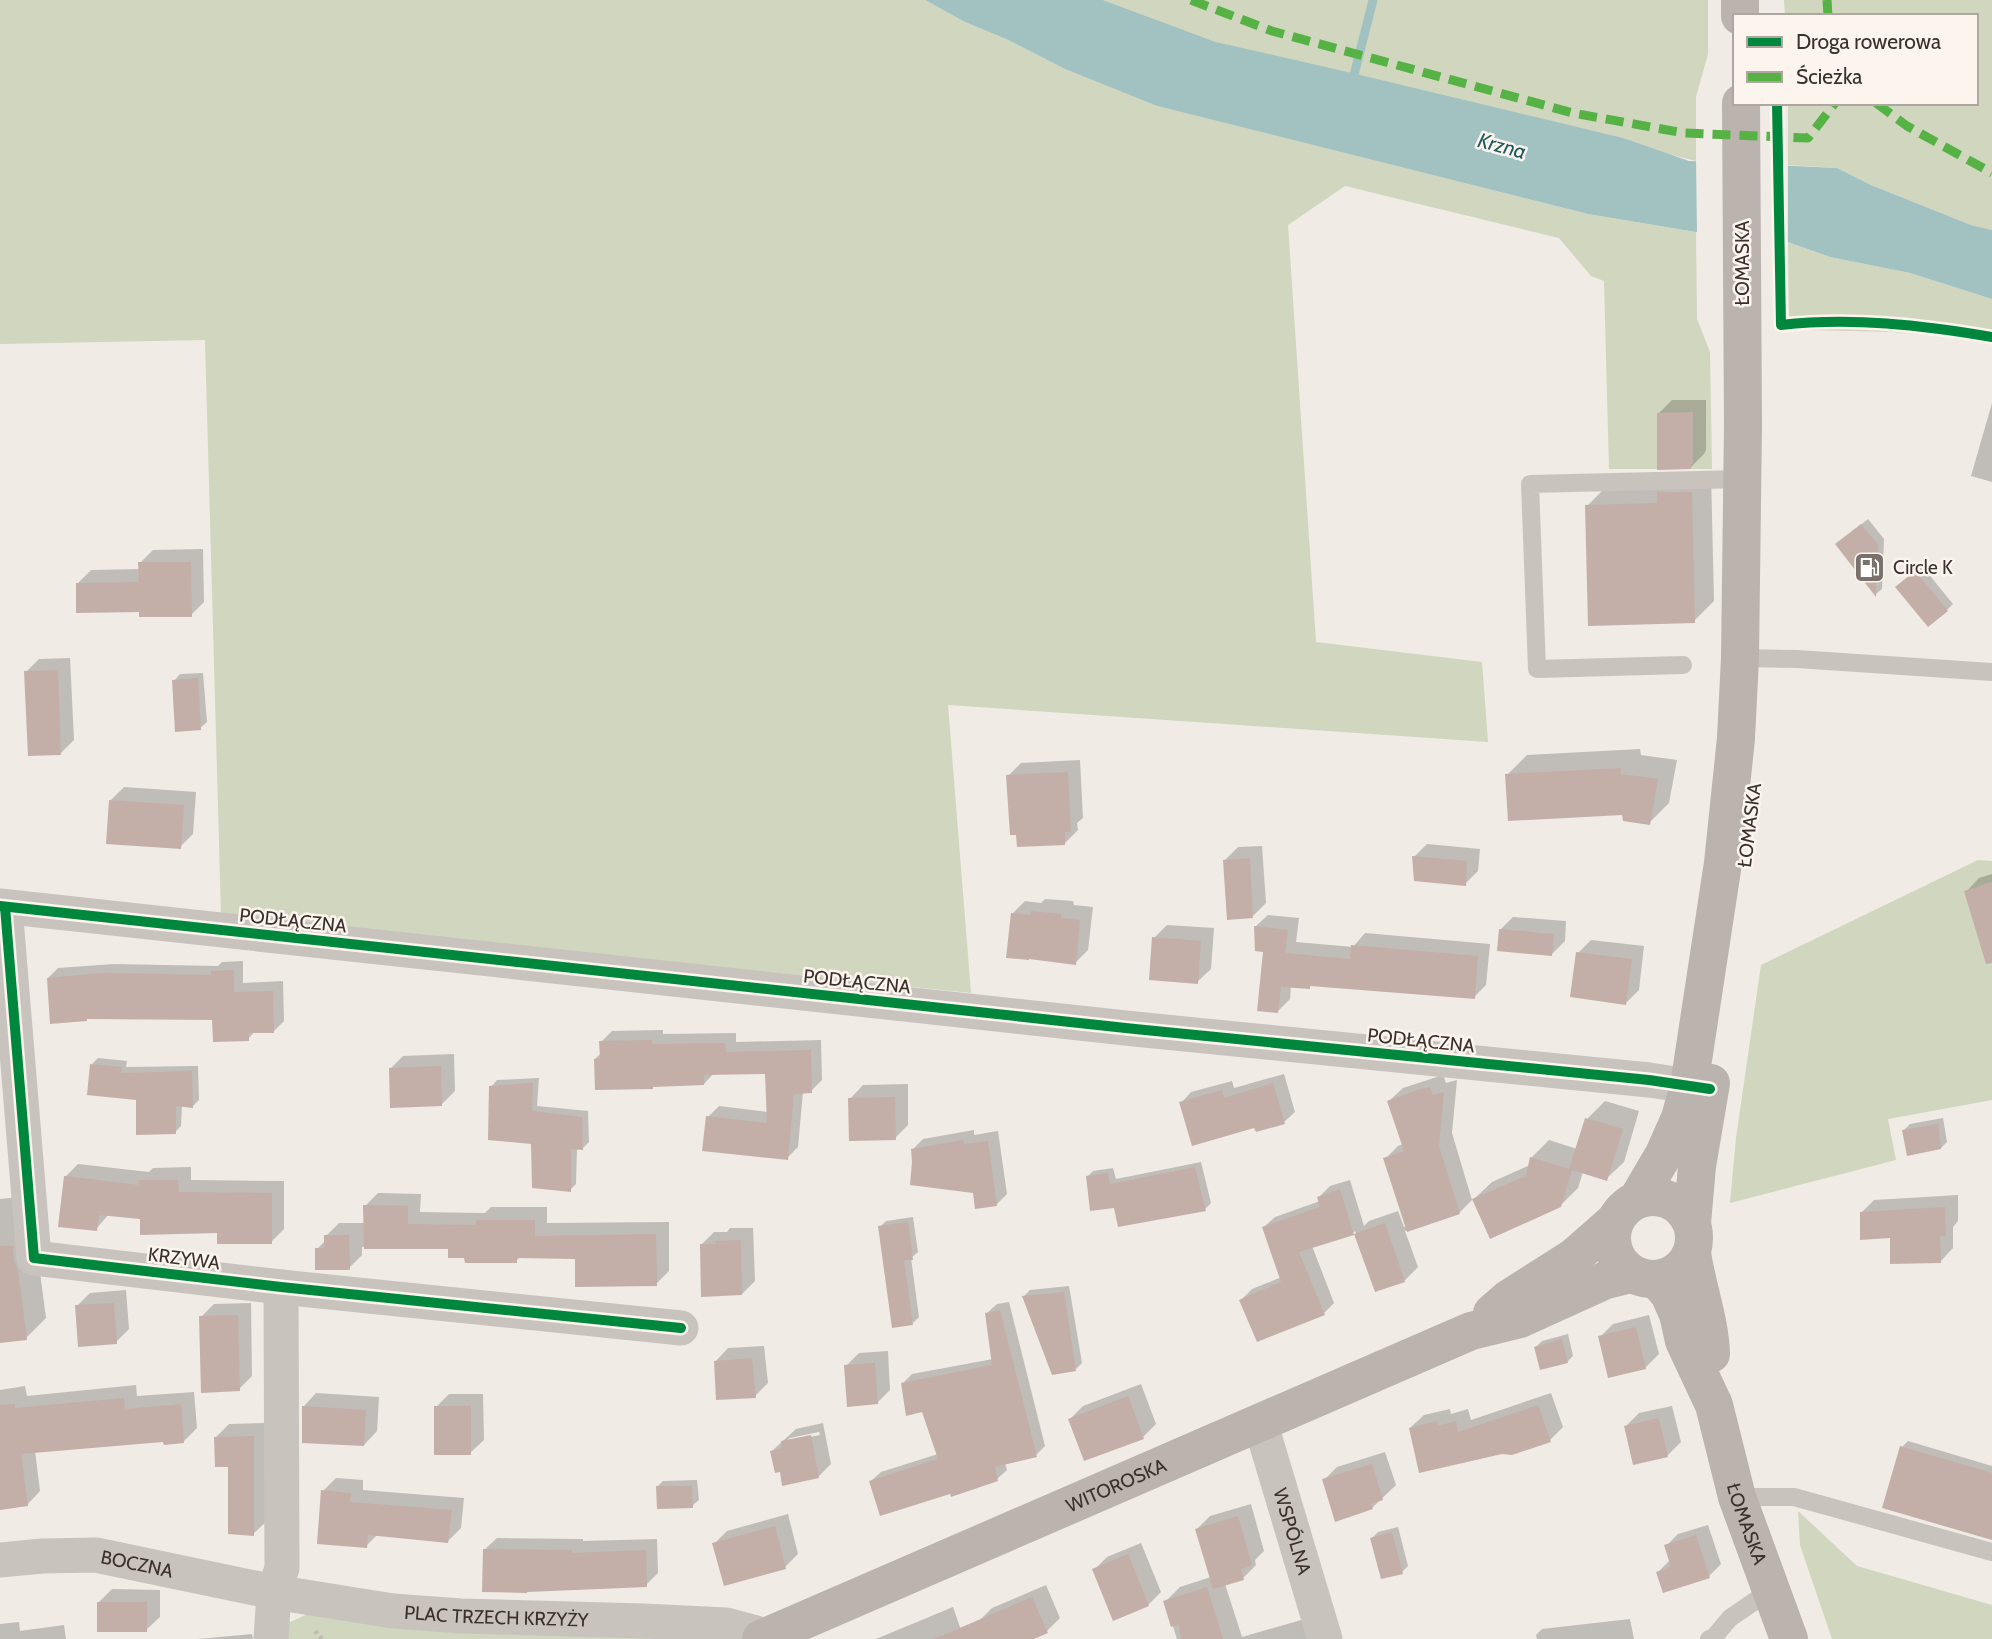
<svg xmlns="http://www.w3.org/2000/svg" width="1992" height="1639" viewBox="0 0 1992 1639" font-family="Cabin,sans-serif">
<style>
.green{fill:#d1d6bf}
.water{fill:#a1c2c1}
.pier{fill:#f0ebe5}
.shadow{fill:#0003;fill-rule:evenodd}
.lines{fill:none;stroke-linecap:round;stroke-linejoin:round}
.stream{stroke:#a1c2c1;stroke-width:9}
.building{fill:#c3afa7}
.path{stroke:#c2bbb6;stroke-width:4.5;stroke-dasharray:3.5 3.5;stroke-linecap:butt}
.lane{stroke:#c9c3be;stroke-width:18}
.street{stroke:#c9c3be;stroke-width:35}
.secondary{stroke:#bab3ae;stroke-width:38}
.quiet{stroke:#57b246;stroke-width:9;stroke-dasharray:18 9;stroke-linecap:butt}
.cycleway-casing{stroke:#fbf5ee;stroke-width:15}
.cycleway{stroke:#00873e;stroke-width:10}
.labels{text-anchor:middle;stroke-width:5;stroke-linejoin:round;paint-order:stroke}
.street-label{font-size:19px;fill:#3b302b;stroke:#fbf5ee}
.poi-label{font-size:19px;fill:#3b302b;stroke:#fbf5ee;text-anchor:start}
.water-label{font-size:21px;font-style:italic;fill:#1f5a5e;stroke:#fbf5ee}
</style>
<rect width="100%" height="100%" fill="#f0ebe5"/>
<g class="green">
<polygon points="0,0 925,0 965,22 1006,39 1065,69 1157,106 1588,214 1696,232 1697,319 1710,352 1712,469 1609,469 1604,281 1591,276 1559,238 1345,186 1288,225 1316,642 1482,662 1488,742 948,705 971,993 221,915 205,340 0,344"/>
<polygon points="1103,0 1708,0 1708,54 1696,97 1696,161 1216,42"/>
<polygon points="1784,0 1992,0 1992,230 1971,225 1871,185 1837,168 1788,165 1788,103 1976,103 1976,16 1785,16"/>
<polygon points="1788,242 1830,257 1910,273 1992,299 1992,343 1968,337 1890,332 1808,330 1789,318"/>
<polygon points="1978,860 1992,861 1992,1100 1888,1119 1896,1160 1730,1203 1736,1138 1761,965"/>
<polygon points="1798,1511 1857,1566 1992,1605 1992,1639 1832,1639 1800,1545"/>
<polygon points="312,1612 696,1639 282,1639 286,1624"/>
</g>
<polygon class="water" points="925,0 1103,0 1216,42 1356,74 1623,138 1689,161 1837,168 1871,185 1971,225 1992,230 1992,299 1910,273 1830,257 1788,242 1696,232 1588,214 1157,106 1065,69 1006,39 965,22"/>
<polygon class="pier" points="1696,158 1788,161 1788,245 1697,235"/>
<g class="shadow">
<polygon points="1672,400 1706,400 1706,450 1704,454 1691,467 1659,413"/>
<polygon points="1992,403 1992,482 1971,476"/>
<polygon points="1711,472 1714,601 1694,621 1587,506 1607,486"/>
<polygon points="1868,519 1884,539 1882,589 1876,594 1837,544"/>
<polygon points="203,549 204,602 191,615 141,610 78,583 91,570 140,569 140,563 153,550"/>
<polygon points="1922,566 1953,604 1947,610 1904,581"/>
<polygon points="70,658 74,740 61,753 26,672 39,659"/>
<polygon points="203,673 207,722 200,728 174,681 180,674"/>
<polygon points="1640,749 1641,755 1677,760 1669,803 1649,823 1624,813 1507,775 1527,755"/>
<polygon points="1080,760 1083,818 1077,823 1078,830 1065,843 1018,833 1008,776 1021,763"/>
<polygon points="124,787 196,792 193,834 180,847 111,800"/>
<polygon points="1427,844 1480,849 1478,871 1465,884 1414,857"/>
<polygon points="1262,846 1266,903 1253,916 1225,860 1238,847"/>
<polygon points="1992,874 1992,924 1966,892 1979,878"/>
<polygon points="1045,899 1073,901 1074,905 1093,907 1088,950 1075,963 1012,914 1025,901 1041,903"/>
<polygon points="1268,915 1299,918 1296,942 1353,947 1365,933 1490,944 1486,985 1474,997 1312,985 1309,987 1291,986 1290,999 1278,1011 1265,950 1255,927"/>
<polygon points="1513,917 1566,921 1565,941 1552,954 1500,930"/>
<polygon points="1167,925 1214,928 1211,969 1197,982 1154,938"/>
<polygon points="1591,940 1644,946 1639,990 1626,1003 1578,953"/>
<polygon points="243,961 243,983 283,981 284,1021 274,1031 255,1031 248,1039 214,1018 48,978 58,968 114,964 218,966 222,962"/>
<polygon points="663,1030 663,1034 736,1033 736,1042 821,1040 822,1080 811,1091 803,1092 798,1147 787,1158 708,1117 719,1106 768,1112 766,1072 714,1073 704,1084 655,1085 653,1087 595,1059 601,1053 601,1042 612,1031"/>
<polygon points="454,1054 455,1091 442,1104 390,1069 403,1056"/>
<polygon points="98,1058 127,1061 126,1067 198,1066 199,1100 193,1106 182,1104 181,1126 175,1132 138,1098 92,1064"/>
<polygon points="1284,1074 1295,1112 1284,1122 1255,1125 1181,1103 1191,1092 1232,1081 1234,1088"/>
<polygon points="1443,1075 1446,1083 1457,1080 1452,1133 1472,1200 1459,1213 1405,1231 1418,1267 1404,1281 1376,1290 1355,1231 1353,1233 1312,1246 1334,1303 1324,1313 1241,1300 1252,1289 1282,1277 1264,1227 1275,1217 1320,1201 1319,1197 1330,1186 1350,1180 1364,1226 1369,1221 1398,1211 1404,1227 1407,1226 1385,1159 1398,1146 1403,1144 1389,1101 1403,1088"/>
<polygon points="539,1078 537,1106 588,1111 589,1142 583,1148 577,1148 576,1184 570,1190 491,1087 497,1080"/>
<polygon points="908,1084 908,1125 895,1138 850,1099 863,1085"/>
<polygon points="1605,1101 1639,1111 1624,1162 1606,1179 1583,1172 1578,1188 1560,1206 1474,1199 1492,1182 1530,1165 1532,1157 1549,1140 1577,1149 1587,1119"/>
<polygon points="1943,1118 1947,1142 1941,1148 1904,1130 1910,1124"/>
<polygon points="974,1130 974,1135 998,1131 1007,1194 996,1205 912,1150 923,1139"/>
<polygon points="1201,1162 1211,1203 1205,1209 1116,1206 1087,1177 1093,1171 1113,1168 1116,1179"/>
<polygon points="78,1164 149,1172 153,1168 191,1167 191,1180 284,1181 284,1229 271,1242 141,1217 109,1214 96,1229 65,1177"/>
<polygon points="378,1193 421,1194 420,1212 485,1213 491,1207 547,1207 547,1223 669,1222 669,1271 656,1284 577,1257 521,1256 516,1261 466,1256 449,1248 362,1247 362,1255 349,1268 317,1249 326,1240 326,1236 339,1223 365,1223 365,1206"/>
<polygon points="1958,1195 1958,1221 1953,1227 1953,1248 1940,1262 1891,1236 1861,1213 1874,1200"/>
<polygon points="30,1196 46,1318 26,1338 0,1341 0,1199"/>
<polygon points="913,1217 918,1252 911,1258 919,1317 913,1323 880,1227 886,1221"/>
<polygon points="730,1228 753,1228 755,1281 742,1294 701,1245 714,1232 727,1232"/>
<polygon points="1069,1286 1082,1363 1076,1369 1024,1296 1030,1290"/>
<polygon points="126,1290 129,1329 116,1342 77,1306 90,1293"/>
<polygon points="1009,1302 1045,1446 1036,1455 1005,1463 1007,1470 997,1479 951,1492 871,1481 881,1472 938,1454 923,1410 903,1383 912,1374 993,1359 987,1313 997,1304"/>
<polygon points="251,1303 252,1376 239,1389 201,1317 214,1304"/>
<polygon points="1649,1315 1659,1354 1645,1368 1600,1337 1613,1324"/>
<polygon points="1568,1334 1573,1356 1567,1362 1536,1347 1542,1341"/>
<polygon points="764,1346 768,1383 755,1396 715,1362 728,1348"/>
<polygon points="888,1351 890,1390 877,1403 846,1366 859,1353"/>
<polygon points="1141,1384 1156,1424 1143,1437 1070,1419 1083,1406"/>
<polygon points="136,1385 137,1396 194,1392 197,1428 184,1441 164,1441 35,1451 40,1491 27,1505 0,1508 0,1390 25,1386 27,1396"/>
<polygon points="316,1393 379,1397 377,1431 364,1445 303,1407"/>
<polygon points="1551,1393 1563,1427 1550,1440 1410,1428 1424,1415 1450,1409 1451,1414 1468,1409 1471,1420"/>
<polygon points="449,1394 483,1394 484,1440 470,1453 436,1407"/>
<polygon points="1672,1406 1681,1442 1668,1455 1635,1463 1626,1426 1639,1413"/>
<polygon points="266,1423 267,1521 253,1534 229,1466 216,1437 229,1424"/>
<path d="M823,1423L831,1464L818,1477L781,1470L772,1451L796,1429ZM819,1432L820,1435L785,1442L790,1438Z"/>
<polygon points="1908,1441 1992,1466 1992,1539 1902,1447"/>
<polygon points="1385,1452 1396,1485 1372,1508 1324,1480 1337,1467"/>
<polygon points="336,1478 363,1480 363,1490 464,1498 461,1528 448,1541 378,1534 366,1546 323,1491"/>
<polygon points="697,1480 699,1500 692,1506 657,1487 663,1481"/>
<polygon points="1251,1504 1264,1551 1255,1560 1256,1565 1243,1578 1225,1584 1242,1637 1315,1616 1321,1639 1177,1639 1165,1602 1180,1587 1211,1577 1197,1529 1210,1516"/>
<polygon points="788,1514 798,1554 785,1567 714,1544 727,1531"/>
<polygon points="1708,1525 1721,1564 1709,1576 1658,1572 1669,1561 1666,1546 1678,1534"/>
<polygon points="1398,1527 1408,1566 1402,1572 1372,1538 1378,1532"/>
<polygon points="497,1538 583,1539 583,1541 657,1539 658,1573 646,1585 484,1550"/>
<polygon points="1141,1543 1161,1592 1148,1605 1094,1570 1107,1557"/>
<polygon points="1046,1585 1060,1618 1047,1631 1029,1639 987,1639 979,1621 992,1608"/>
<polygon points="112,1589 160,1590 160,1617 146,1630 99,1602"/>
<polygon points="953,1607 962,1633 956,1639 876,1639"/>
<polygon points="1630,1619 1634,1639 1537,1639 1536,1635 1542,1629"/>
<polygon points="19,1622 20,1631 64,1625 66,1639 0,1639 0,1624"/>
<polygon points="252,1634 253,1639 198,1639"/>
</g>
<g class="lines">
<polyline class="stream" points="1352,83 1373,0"/>
</g>
<g class="building">
<polygon points="1693,412 1693,464 1691,464 1691,469 1657,470 1657,413"/>
<polygon points="1657,492 1692,492 1695,623 1588,626 1585,505 1657,503"/>
<polygon points="1861,524 1878,545 1876,597 1835,544"/>
<polygon points="138,562 191,562 192,617 139,617 139,612 76,613 76,583 139,582"/>
<polygon points="1915,571 1948,611 1928,627 1895,587"/>
<polygon points="58,670 61,755 28,756 24,671"/>
<polygon points="198,678 201,730 175,732 172,680"/>
<polygon points="1621,768 1621,774 1658,779 1650,825 1623,821 1622,815 1508,821 1505,774"/>
<polygon points="1068,772 1071,832 1065,832 1065,845 1017,847 1016,835 1010,835 1006,775"/>
<polygon points="109,800 184,805 181,849 106,844"/>
<polygon points="1412,856 1467,861 1466,886 1414,881"/>
<polygon points="1250,858 1253,918 1227,920 1223,860"/>
<polygon points="1992,882 1992,963 1986,964 1964,891"/>
<polygon points="1031,911 1061,914 1061,918 1080,920 1076,965 1029,959 1029,960 1006,958 1011,913 1030,915"/>
<polygon points="1254,926 1288,930 1285,953 1350,959 1351,945 1478,956 1475,999 1310,986 1310,989 1281,987 1278,1013 1257,1011 1263,952 1255,951"/>
<polygon points="1499,929 1554,934 1552,956 1497,951"/>
<polygon points="1152,937 1201,941 1198,984 1149,980"/>
<polygon points="1576,952 1632,959 1626,1005 1570,997"/>
<polygon points="234,970 234,992 273,991 274,1033 249,1033 249,1041 213,1042 212,1020 87,1019 87,1021 50,1024 47,978 103,973 211,975 211,971"/>
<polygon points="652,1040 652,1044 725,1043 726,1052 811,1050 812,1093 794,1094 788,1160 702,1151 706,1116 767,1123 765,1074 704,1075 704,1085 653,1087 653,1089 595,1090 594,1059 600,1058 599,1041"/>
<polygon points="90,1064 122,1067 121,1073 192,1071 193,1108 176,1106 176,1134 136,1135 136,1100 87,1095"/>
<polygon points="441,1066 442,1106 390,1108 389,1068"/>
<polygon points="533,1083 532,1111 582,1117 583,1150 571,1149 571,1192 532,1188 531,1144 488,1140 489,1086"/>
<polygon points="1273,1083 1285,1124 1256,1132 1254,1128 1192,1146 1179,1102 1222,1090 1224,1098"/>
<polygon points="1430,1087 1433,1095 1444,1092 1439,1146 1460,1214 1407,1232 1383,1158 1404,1151 1387,1101 1417,1090"/>
<polygon points="895,1097 896,1140 849,1141 848,1098"/>
<polygon points="1585,1118 1623,1129 1607,1181 1572,1170 1561,1207 1490,1239 1472,1199 1526,1176 1530,1157 1569,1169"/>
<polygon points="1938,1124 1941,1149 1907,1156 1902,1130"/>
<polygon points="963,1140 964,1144 988,1141 997,1206 975,1209 973,1193 910,1185 912,1162 911,1149"/>
<polygon points="1195,1167 1206,1211 1118,1227 1114,1208 1090,1211 1086,1176 1108,1173 1110,1184"/>
<polygon points="64,1176 139,1185 138,1180 178,1180 179,1192 272,1193 272,1244 217,1244 217,1233 140,1235 140,1219 99,1215 97,1231 58,1227"/>
<polygon points="1340,1189 1354,1235 1299,1252 1325,1315 1257,1342 1239,1300 1281,1282 1262,1227 1320,1207 1317,1197"/>
<polygon points="363,1205 408,1206 408,1224 476,1225 476,1220 535,1220 535,1236 656,1234 657,1286 575,1287 575,1259 517,1258 517,1263 465,1263 464,1258 448,1258 448,1249 364,1249"/>
<polygon points="1945,1207 1946,1236 1940,1236 1941,1263 1890,1264 1890,1238 1860,1240 1860,1212"/>
<polygon points="908,1222 913,1260 904,1260 913,1325 892,1328 878,1226"/>
<polygon points="1385,1223 1405,1282 1375,1292 1354,1234"/>
<polygon points="324,1235 349,1235 350,1270 315,1270 315,1248 324,1248"/>
<polygon points="741,1240 742,1295 701,1297 700,1244 716,1244 715,1241"/>
<polygon points="0,1246 13,1246 14,1260 18,1270 27,1340 0,1343"/>
<polygon points="1064,1292 1076,1371 1052,1375 1022,1296"/>
<polygon points="114,1303 117,1344 78,1347 75,1305"/>
<polygon points="1000,1310 1037,1457 995,1467 998,1481 951,1497 950,1494 880,1516 869,1481 938,1459 922,1412 906,1416 901,1383 992,1365 985,1313"/>
<polygon points="238,1315 240,1391 201,1393 199,1316"/>
<polygon points="1636,1327 1646,1369 1608,1378 1598,1336"/>
<polygon points="1562,1339 1568,1363 1540,1370 1534,1347"/>
<polygon points="752,1358 756,1398 716,1400 714,1361"/>
<polygon points="875,1363 878,1404 847,1407 844,1365"/>
<polygon points="1128,1396 1144,1439 1084,1461 1068,1419"/>
<polygon points="124,1398 125,1409 181,1404 184,1443 164,1445 163,1442 21,1454 28,1506 0,1510 0,1405 15,1404 15,1408"/>
<polygon points="1538,1405 1551,1442 1512,1455 1502,1454 1419,1473 1409,1428 1437,1421 1438,1426 1456,1421 1458,1432"/>
<polygon points="302,1406 366,1410 364,1446 302,1443"/>
<rect x="434" y="1406" width="37" height="49"/>
<polygon points="1659,1418 1668,1457 1633,1465 1624,1426"/>
<polygon points="811,1435 819,1478 782,1486 780,1472 775,1473 770,1451 782,1448 781,1441"/>
<polygon points="254,1436 254,1536 228,1534 228,1467 215,1467 214,1437"/>
<polygon points="1900,1446 1992,1473 1992,1540 1882,1508"/>
<polygon points="1372,1464 1383,1500 1371,1504 1373,1509 1335,1522 1322,1479"/>
<polygon points="656,1486 692,1486 693,1508 657,1509"/>
<polygon points="321,1490 351,1493 350,1502 452,1510 448,1543 368,1535 367,1548 317,1544"/>
<polygon points="1238,1516 1252,1565 1241,1569 1244,1580 1213,1589 1195,1529"/>
<polygon points="775,1526 786,1569 724,1586 712,1543"/>
<polygon points="1392,1532 1403,1574 1381,1579 1370,1538"/>
<polygon points="1696,1535 1710,1578 1663,1593 1656,1572 1671,1567 1664,1545"/>
<polygon points="483,1549 572,1550 572,1553 646,1550 647,1587 527,1592 527,1593 482,1592"/>
<polygon points="1128,1554 1149,1606 1113,1621 1092,1569"/>
<polygon points="1207,1587 1223,1639 1181,1639 1179,1624 1171,1627 1163,1601"/>
<polygon points="1032,1597 1048,1633 1034,1639 934,1639"/>
<rect x="97" y="1602" width="50" height="30"/>
</g>
<g class="lines">
<polyline class="path" points="315,1631 322,1639"/>
<g class="lane">
<polyline points="1740,658 1797,659 1992,672"/>
<polyline points="1683,665 1537,669 1530,484 1742,479"/>
<polyline points="1737,1497 1794,1497 1992,1552"/>
<polyline points="1709,1639 1714,1637 1730,1618 1771,1590"/>
</g>
<g class="street">
<polyline points="0,906 1135,1029 1649,1080 1710,1089"/>
<polyline points="5,907 34,1258 281,1287 681,1328"/>
<path id="s1" d="M1260,1422L1325,1639"/>
<path id="s2" d="M0,1560L42,1556L96,1555L274,1592L393,1611L461,1616L644,1621L726,1625L767,1636"/>
<polyline points="271,1639 274,1592 282,1568 281,1287"/>
</g>
<g class="secondary">
<polyline points="1740,0 1740,16"/>
<circle cx="1653" cy="1238" r="41"/>
<polyline points="1637,1200 1664,1154 1680,1118 1689,1086 1723,863 1736,738 1740,658 1743,424 1741,103"/>
<polyline points="1692,1223 1697,1166 1711,1083"/>
<path d="M1692,1253C1697,1287 1710,1320 1711,1354"/>
<path id="s3" d="M1657,1280L1669,1294L1678,1314L1684,1341L1714,1405L1737,1497L1789,1639"/>
<polyline points="1492,1313 1508,1299 1574,1257 1615,1221"/>
<path id="s4" d="M761,1639L1471,1331L1520,1319L1606,1280L1631,1274"/>
</g>
<g class="quiet">
<polyline points="1191,0 1272,31 1573,113 1684,133 1808,138 1835,103"/>
<polyline points="1827,0 1828,16"/>
<polyline points="1876,103 1907,126 1992,173"/>
</g>
<defs>
<g id="cycleway">
<path d="M1777,103L1781,325C1851,317 1922,325 1992,337"/>
<polyline points="0,906 1135,1029 1649,1080 1710,1089"/>
<polyline points="5,907 34,1258 281,1287 681,1328"/>
</g>
</defs>
<use href="#cycleway" class="cycleway-casing"/>
<use href="#cycleway" class="cycleway"/>
</g>
<defs>
<symbol id="fuel-square" viewBox="-11 -11 22 22"><rect x="-9" y="-9" width="18" height="18" rx="4" fill="#7a716c" stroke="#fbf5ee"/><path d="M-5.5-6h7V0h2V4h1.3V-2.5L3-4.5l.8-.8L6-3V5H2.5V1h-1V6h-7ZM-4.2-4.7v3.2H.2V-4.7Z" fill="#fff"/></symbol>
</defs>
<g fill-rule="evenodd">
<use href="#fuel-square" x="1852" y="550" width="35" height="35"/>
</g>
<g class="labels">
<g class="street-label">
<text transform="translate(1742 263) rotate(-90)" y="7">ŁOMASKA</text>
<text transform="translate(1749 825) rotate(-83)" y="7">ŁOMASKA</text>
<text transform="translate(293 920) rotate(6)" y="7">PODŁĄCZNA</text>
<text transform="translate(857 981) rotate(6)" y="7">PODŁĄCZNA</text>
<text transform="translate(1421 1040) rotate(6)" y="7">PODŁĄCZNA</text>
<text transform="translate(184 1258) rotate(7)" y="7">KRZYWA</text>
<text dy="7" stroke="none"><textPath href="#s4" startOffset="387">WITOROSKA</textPath></text>
<text dy="7" stroke="none"><textPath href="#s3" startOffset="262">ŁOMASKA</textPath></text>
<text dy="7" stroke="none"><textPath href="#s1" startOffset="114">WSPÓLNA</textPath></text>
<text dy="7" stroke="none"><textPath href="#s2" startOffset="138">BOCZNA</textPath></text>
<text dy="7" stroke="none"><textPath href="#s2" startOffset="502">PLAC TRZECH KRZYŻY</textPath></text>
</g>
<g class="poi-label">
<text x="1893" y="574">Circle K</text>
</g>
<g class="water-label">
<text transform="translate(1502 146) rotate(15)" y="7">Krzna</text>
</g>
</g>
<rect x="1733" y="14" width="245" height="91" fill="#fbf5ee" stroke="#aea6a0" stroke-width="2"/>
<rect x="1747" y="37" width="35" height="10" fill="#00873e" stroke="#aea6a0" stroke-width="2"/>
<text x="1796" y="49" font-size="21" fill="#3b302b">Droga rowerowa</text>
<rect x="1747" y="72" width="35" height="10" fill="#57b246" stroke="#aea6a0" stroke-width="2"/>
<text x="1796" y="84" font-size="21" fill="#3b302b">Ścieżka</text>
</svg>
